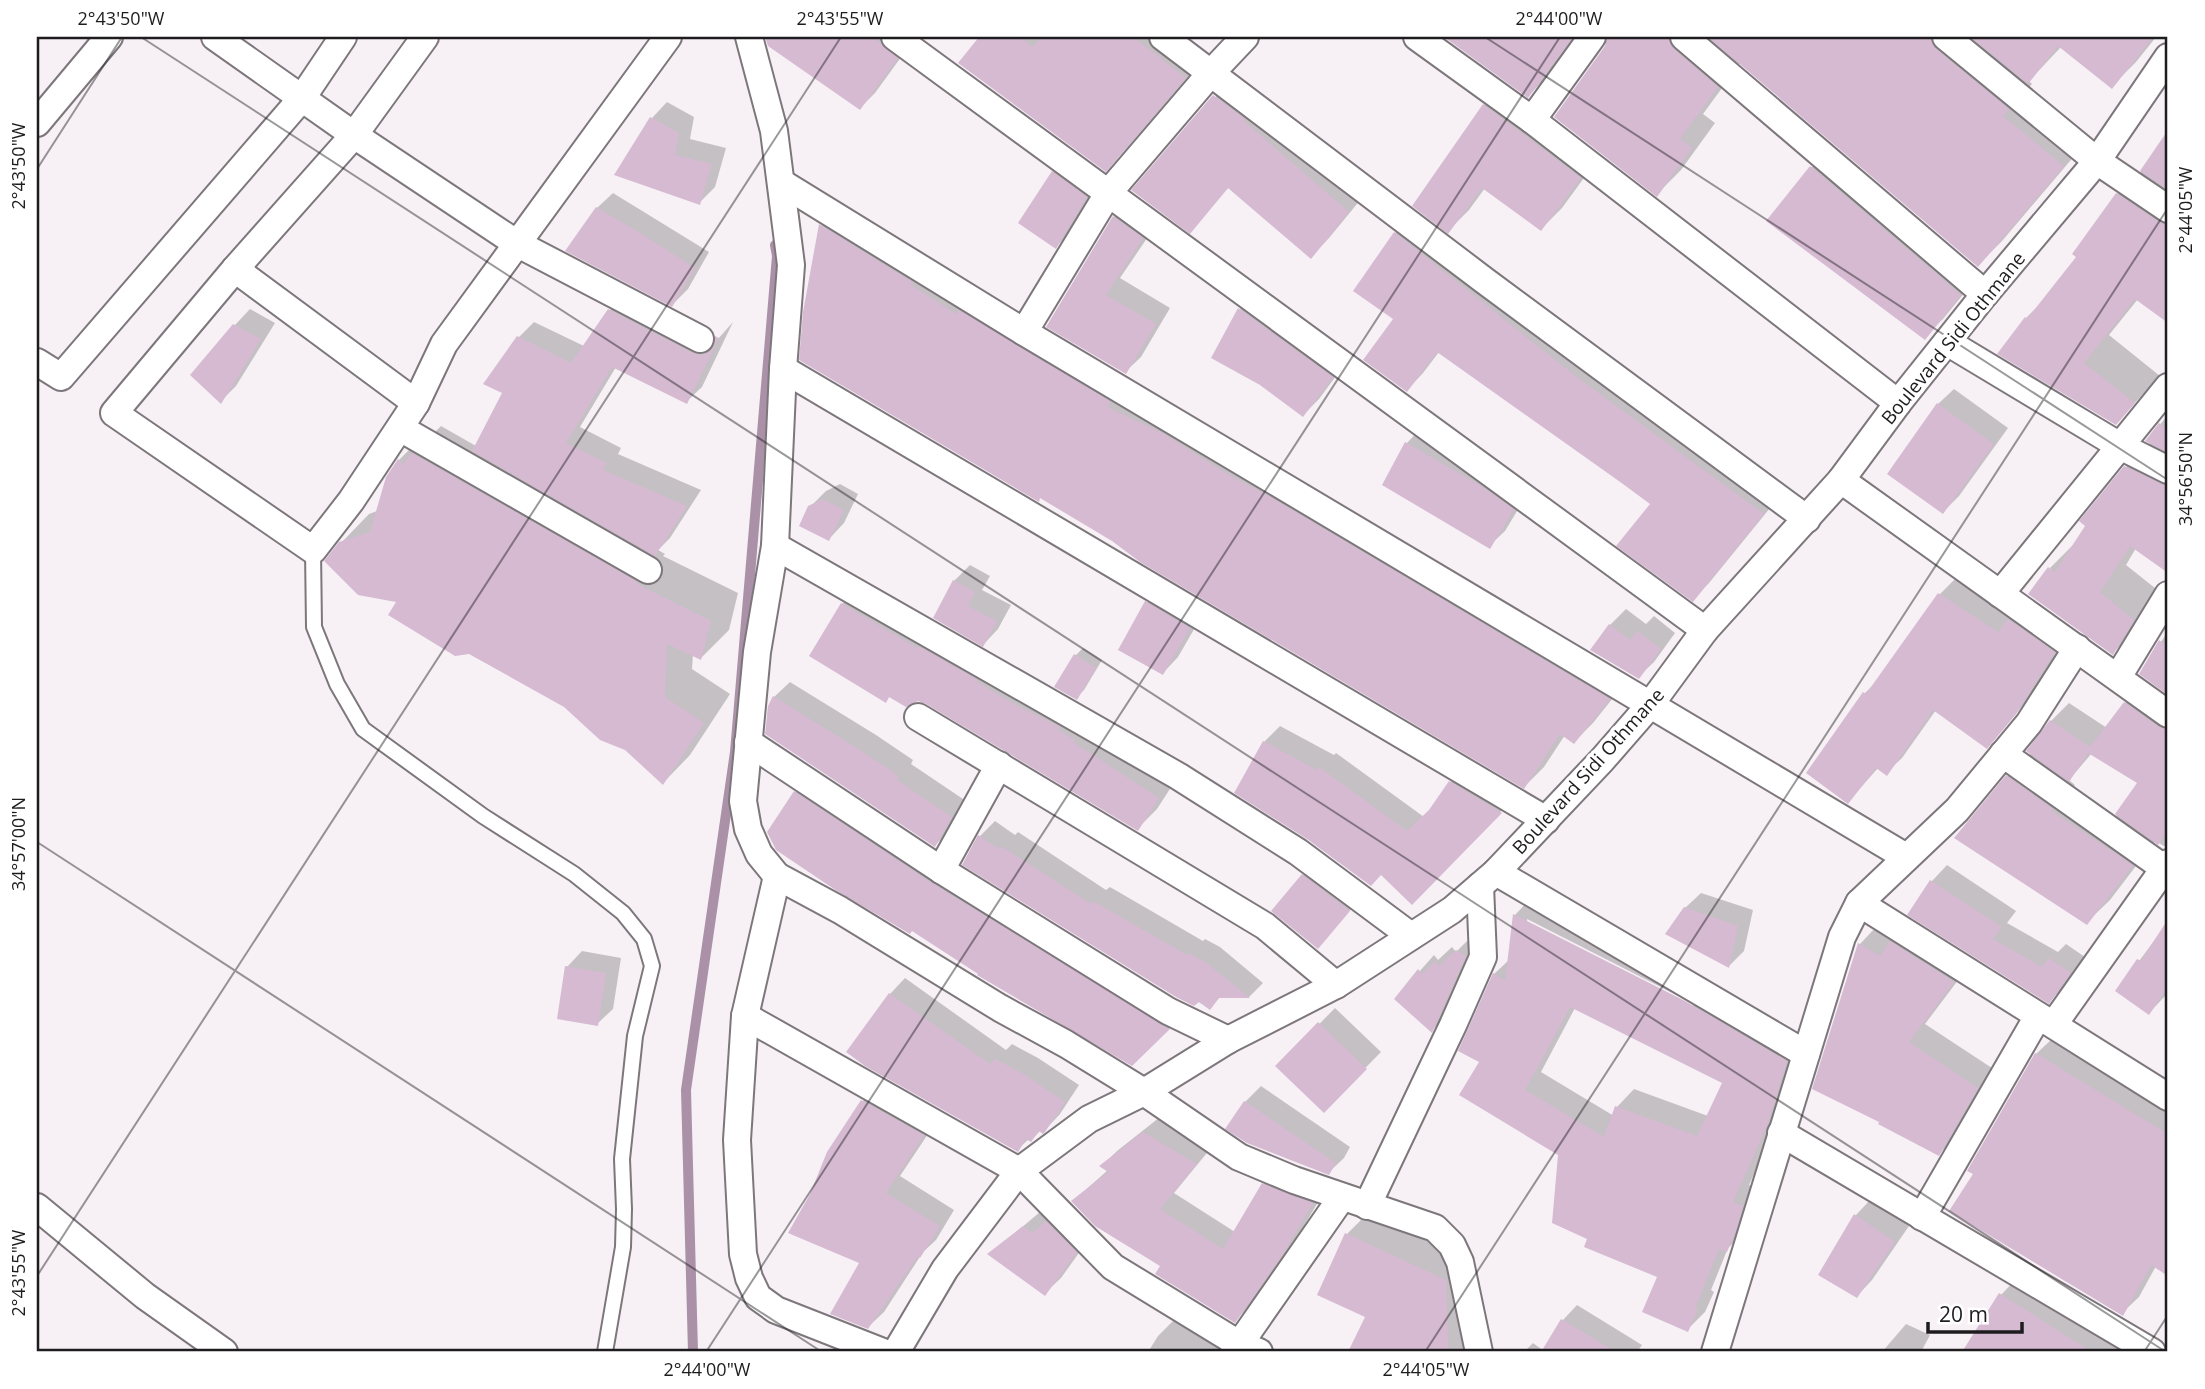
<svg xmlns="http://www.w3.org/2000/svg" width="2205" height="1389" viewBox="0 0 2205 1389" font-family="'Open Sans',sans-serif">
<style>
.shadow{fill:#0003;fill-rule:evenodd}
.lines{fill:none;stroke-linecap:round;stroke-linejoin:round}
.stream{stroke:#aa91a8;stroke-width:10}
.building{fill:#d5bad2;fill-rule:evenodd}
.lane-casing{stroke:#7d777c;stroke-width:18}
.street-casing{stroke:#7d777c;stroke-width:30}
.lane{stroke:#fff;stroke-width:14}
.street{stroke:#fff;stroke-width:26}
.ticks{fill:none;stroke:#1e1c1e;stroke-width:2;stroke-opacity:0.45}
.labels{text-anchor:middle;stroke-width:7;stroke-linejoin:round;paint-order:stroke}
.street-label{font-size:19px;fill:#1e1c1e;stroke:#fff}
.neatline{fill:none;stroke:#1e1c1e;stroke-width:2.5}
.ticks-label{font-size:18px;text-anchor:middle;fill:#1e1c1e}
</style>
<rect width="100%" height="100%" fill="#f7f1f6"/>
<g class="shadow">
<polygon points="767,37 906,37 912,42 875,93 860,108 769,45"/>
<polygon points="981,37 1174,37 1203,59 1124,151 960,63"/>
<polygon points="1447,37 1578,37 1553,71 1528,96"/>
<polygon points="1609,37 2156,37 2136,62 2111,87 2061,47 2029,81 2032,84 2026,91 2087,141 2002,241 1978,265 1741,62 1703,114 1715,123 1681,170 1657,194 1607,46"/>
<polygon points="1233,77 1366,193 1329,238 1311,257 1229,187 1190,231 1134,190"/>
<polygon points="1505,84 1600,156 1562,208 1541,229 1485,188 1469,210 1448,231 1484,105"/>
<polygon points="667,102 694,117 690,139 726,148 715,187 700,202 652,118"/>
<polygon points="2168,133 2168,321 2138,299 2109,335 2160,376 2116,423 2026,318 2043,301 2079,257 2117,194 2145,168"/>
<polygon points="1830,148 1979,275 1943,319 1924,337 1769,221 1812,167"/>
<polygon points="1069,157 1102,181 1071,231 1056,247 1053,172"/>
<polygon points="613,193 709,252 688,289 672,305 597,208"/>
<polygon points="1130,202 1158,222 1120,278 1170,308 1141,357 1125,372 1048,326 1114,217"/>
<polygon points="840,206 1125,387 1628,679 1593,723 1574,742 1565,735 1544,767 1524,787 821,225"/>
<polygon points="1412,216 1779,497 1709,583 1693,599 1652,504 1439,352 1423,373 1407,390 1395,319 1355,290 1395,233"/>
<polygon points="1255,294 1347,361 1319,399 1303,415 1240,309"/>
<polygon points="625,295 709,338 717,340 733,322 702,387 686,402 616,367 580,427 621,448 618,454 701,490 670,538 658,550 665,554 663,556 738,593 729,630 701,658 693,654 692,669 730,694 690,755 663,783 626,749 565,706 399,601 341,543 369,514 377,511 387,478 399,460 427,432 431,436 441,426 476,446 505,392 519,337 534,322 584,346 610,310"/>
<polygon points="250,309 275,323 236,386 221,401 235,325"/>
<polygon points="1954,389 2008,428 1959,496 1943,512 1938,404"/>
<polygon points="2168,415 2168,570 2136,548 2126,565 2160,592 2139,626 2113,653 2050,568 2076,542 2126,467 2151,442 2147,440"/>
<polygon points="1422,427 1528,493 1505,531 1489,546 1384,484 1407,443"/>
<polygon points="840,484 858,494 844,523 829,539 810,507 826,491"/>
<polygon points="970,565 990,576 982,590 1011,605 998,629 983,645 954,581"/>
<polygon points="1955,579 2013,617 2069,636 2031,696 1987,747 1936,710 1902,758 1886,773 1878,768 1848,802 1865,693 1878,680 1940,594"/>
<polygon points="862,584 1177,778 1157,809 1137,829 927,702 890,696 885,701 842,604"/>
<polygon points="1162,587 1204,612 1178,657 1163,673 1147,603"/>
<polygon points="1626,609 1646,624 1654,616 1675,633 1654,662 1638,677 1592,650 1610,625"/>
<polygon points="2168,631 2168,693 2141,673"/>
<polygon points="1083,648 1102,660 1084,690 1076,698 1076,655"/>
<polygon points="790,682 876,735 913,760 911,764 966,801 951,830 935,845 774,697"/>
<path d="M2144,685L2168,702V846H2164L2155,841L2110,900L2086,923L2007,777L2031,753L2051,721L2069,703L2107,728L2125,703ZM2092,753L2140,783L2116,816L2073,787L2075,785L2069,780Z"/>
<polygon points="1280,726 1334,755 1336,753 1424,817 1451,782 1466,767 1516,796 1411,902 1264,742"/>
<polygon points="813,775 1186,1012 1132,1064 913,929 795,793"/>
<polygon points="995,821 1015,835 1018,832 1106,890 1110,887 1203,941 1205,939 1220,947 1263,983 1249,997 1221,996 1209,1008 964,864 980,836"/>
<polygon points="1319,860 1364,894 1318,947 1303,876"/>
<polygon points="1947,865 2016,911 2007,923 2058,952 2066,944 2085,957 2064,986 2049,1002 1910,914 1932,881"/>
<polygon points="1701,893 1753,910 1744,951 1729,966 1685,908"/>
<path d="M1532,897L1804,1044L1785,1104L1749,1185L1759,1189L1744,1233L1728,1248L1711,1290L1714,1292L1705,1312L1688,1329L1659,1276L1589,1238L1559,1154L1481,1061L1494,974L1509,960L1515,915ZM1527,919L1694,1004L1692,1007L1527,922ZM1575,1008L1724,1082L1708,1116L1634,1089L1617,1107L1614,1116L1541,1072Z"/>
<polygon points="2168,922 2168,993 2149,1013 2117,991"/>
<polygon points="1877,926 1971,963 1925,1024 1995,1070 1956,1136 1939,1154 1881,1121 1814,1088 1860,944"/>
<polygon points="1473,935 1481,940 1447,1015 1432,1030 1396,998 1434,955 1438,960 1452,947 1456,952"/>
<polygon points="582,951 621,958 613,1009 597,1024 567,967"/>
<polygon points="905,978 1006,1050 1012,1044 1038,1058 1079,1085 1060,1114 1044,1131 1041,1130 1031,1140 1029,1139 1017,1150 890,994"/>
<polygon points="1335,1008 1381,1052 1324,1110 1278,1066"/>
<polygon points="2053,1038 2168,1112 2168,1273 2156,1266 2139,1297 2122,1313 1975,1173 2036,1054"/>
<polygon points="878,1086 938,1119 900,1176 954,1210 936,1240 923,1252 884,1312 868,1327 862,1262 863,1101"/>
<polygon points="1261,1086 1350,1147 1344,1158 1328,1173 1245,1102"/>
<polygon points="1160,1117 1211,1148 1174,1193 1235,1232 1263,1185 1279,1169 1327,1187 1295,1241 1250,1305 1235,1321 1073,1201 1108,1170 1102,1166 1117,1151"/>
<polygon points="1871,1199 1909,1226 1872,1280 1857,1296 1820,1274 1856,1215"/>
<polygon points="1040,1212 1049,1218 1091,1236 1061,1278 1045,1293 990,1254"/>
<polygon points="1367,1214 1466,1259 1468,1352 1350,1352 1367,1316 1347,1234"/>
<polygon points="2016,1279 2134,1352 1965,1352 2000,1296"/>
<polygon points="1577,1305 1642,1345 1637,1352 1524,1352 1533,1343 1544,1351 1563,1320"/>
<polygon points="1174,1320 1224,1352 1148,1352 1158,1336"/>
<polygon points="1906,1324 1930,1335 1921,1352 1882,1352"/>
</g>
<g class="lines">
<polyline class="stream" points="693,1352 686,1090 735,752 777,256 775,245"/>
</g>
<g class="building">
<polygon points="765,37 873,37 898,58 860,110 768,46"/>
<polygon points="979,37 1020,37 1033,47 1041,37 1133,37 1186,78 1106,172 958,63"/>
<polygon points="1444,37 1573,37 1528,98"/>
<polygon points="1607,37 1669,37 1674,49 1718,87 1680,139 1692,148 1657,197 1554,117 1605,46"/>
<polygon points="1708,37 1931,37 1936,49 2009,109 2003,116 2064,166 1978,267"/>
<polygon points="1971,37 2153,37 2112,89 2058,46 2028,84"/>
<polygon points="1213,95 1245,119 1244,121 1349,212 1311,259 1228,188 1190,234 1131,190"/>
<polygon points="1483,104 1581,178 1541,231 1482,188 1448,234 1412,206"/>
<polygon points="650,117 679,133 675,155 712,164 700,205 614,175"/>
<polygon points="2168,130 2168,190 2140,171"/>
<polygon points="1810,166 1961,295 1925,340 1766,221"/>
<polygon points="1052,171 1087,197 1056,249 1018,223"/>
<polygon points="2116,193 2159,222 2168,225 2168,323 2135,299 2084,363 2135,403 2116,425 1997,354 2025,317 2027,319 2076,257 2072,254"/>
<polygon points="596,207 639,232 695,268 672,307 565,251"/>
<polygon points="1113,216 1143,238 1106,295 1156,324 1126,374 1046,327"/>
<polygon points="819,224 912,282 911,285 956,314 959,310 1110,401 1107,407 1162,433 1227,474 1274,499 1610,699 1574,744 1560,734 1524,789 1140,562 1112,541 1040,498 1039,502 799,360 803,312"/>
<polygon points="1394,232 1578,378 1764,514 1693,602 1616,546 1650,504 1623,484 1437,352 1407,392 1363,360 1393,319 1353,291"/>
<polygon points="1238,308 1333,377 1303,417 1260,385 1211,358"/>
<polygon points="608,309 693,353 701,355 708,353 714,346 715,336 719,338 687,404 612,367 566,443 607,463 603,470 687,506 655,556 472,451 502,393 483,384 517,336 571,363"/>
<polygon points="233,324 261,339 221,404 190,375"/>
<polygon points="1937,403 1994,444 1943,514 1887,474"/>
<polygon points="2159,423 2168,430 2168,453 2145,441"/>
<polygon points="1405,442 1481,486 1514,509 1490,549 1382,485"/>
<polygon points="412,453 638,582 637,584 711,621 701,660 667,644 665,697 704,723 663,785 625,750 600,740 564,707 469,654 455,656 388,615 396,602 358,595 324,561 339,542 370,532 386,477 398,459 403,464"/>
<polygon points="2124,466 2168,486 2168,573 2130,546 2100,592 2134,620 2113,655 2028,594 2048,567 2055,572 2085,526 2079,521"/>
<polygon points="823,499 844,510 829,541 799,526 808,506"/>
<polygon points="953,580 975,592 968,606 997,621 983,647 933,618"/>
<polygon points="1938,593 1998,632 2008,619 2055,652 2016,714 1987,749 1933,710 1887,776 1876,768 1848,804 1806,773 1863,692 1866,694"/>
<polygon points="1145,601 1190,628 1163,675 1118,650"/>
<polygon points="841,603 917,648 918,646 978,680 977,682 1014,704 1060,727 1058,730 1075,740 1073,742 1159,798 1138,831 926,704 918,701 906,707 889,697 886,703 809,656"/>
<polygon points="1609,624 1630,640 1637,631 1661,649 1639,679 1590,650"/>
<polygon points="2159,640 2168,647 2168,695 2139,674"/>
<polygon points="1074,654 1096,668 1077,700 1054,687"/>
<polygon points="773,696 860,750 899,776 897,780 952,817 935,847 765,734 768,706"/>
<polygon points="2124,702 2159,727 2168,729 2168,830 2158,845 2115,814 2137,783 2088,753 2069,782 2026,751 2050,720 2090,747"/>
<polygon points="1263,741 1317,770 1319,767 1407,831 1429,810 1449,781 1502,813 1412,905 1381,875 1371,886 1307,839 1234,793"/>
<polygon points="2006,775 2053,809 2051,811 2133,865 2087,925 1954,838"/>
<polygon points="794,791 932,883 1170,1029 1132,1066 977,975 978,974 912,931 910,934 837,891 776,850 767,832"/>
<polygon points="978,835 999,849 1001,846 1091,904 1093,901 1187,955 1189,953 1205,962 1250,998 1219,998 1210,1010 1199,1002 1194,1006 1176,997 962,865"/>
<polygon points="1302,874 1350,911 1318,949 1271,911"/>
<polygon points="1930,880 2002,927 1993,939 2042,967 2049,958 2071,973 2049,1004 1907,915"/>
<polygon points="1684,907 1738,926 1729,968 1665,934"/>
<path d="M1513,914L1685,1001L1787,1061L1768,1123L1733,1202L1743,1206L1737,1228L1727,1252L1719,1249L1695,1308L1698,1309L1688,1332L1642,1312L1657,1277L1584,1247L1587,1239L1552,1223L1558,1155L1459,1095L1479,1062L1458,1051L1493,973L1505,981ZM1570,1007L1722,1083L1697,1136L1615,1106L1604,1137L1525,1090Z"/>
<polygon points="2168,919 2168,987 2149,1015 2115,991 2137,959 2141,961"/>
<polygon points="1890,941 1954,982 1909,1042 1978,1088 1939,1156 1878,1124 1879,1122 1812,1089 1858,943 1880,956"/>
<polygon points="1456,950 1466,956 1432,1033 1394,999 1418,969 1422,974 1435,961 1439,966"/>
<polygon points="565,966 606,973 598,1026 557,1019"/>
<polygon points="889,993 990,1064 995,1059 1022,1073 1065,1102 1045,1132 1043,1134 1039,1131 1031,1142 1026,1139 1018,1152 865,1066 846,1052"/>
<polygon points="1318,1022 1367,1069 1324,1113 1275,1066"/>
<polygon points="2035,1053 2168,1134 2168,1276 2151,1265 2123,1316 1949,1211 1973,1174 1967,1171"/>
<polygon points="861,1100 924,1135 886,1193 940,1226 920,1258 918,1256 868,1329 830,1314 859,1263 788,1233 810,1194 827,1152"/>
<polygon points="1244,1101 1336,1163 1329,1175 1247,1143 1225,1129"/>
<polygon points="1143,1132 1197,1164 1160,1209 1223,1249 1262,1183 1313,1203 1280,1259 1235,1323 1155,1274 1160,1266 1095,1226 1071,1201 1108,1172 1099,1166"/>
<polygon points="1854,1214 1895,1242 1857,1298 1818,1275"/>
<polygon points="1046,1221 1077,1252 1045,1296 987,1254 1023,1226 1032,1233"/>
<polygon points="1345,1233 1446,1280 1448,1352 1348,1352 1365,1317 1317,1295"/>
<polygon points="1999,1293 2092,1352 1962,1352"/>
<polygon points="1561,1319 1616,1352 1541,1352"/>
</g>
<g class="lines">
<defs>
<polyline id="lane" points="313,550 314,627 337,684 363,729 483,816 574,874 623,913 644,939 652,966 635,1036 622,1159 624,1209 623,1247 605,1352"/>
<g id="street">
<polyline points="215,37 354,135 516,243 700,339"/>
<polyline points="425,37 354,135 235,269 114,413 313,550 351,501 416,403 444,344 668,37"/>
<polyline points="749,37 774,131 791,265 783,369 775,546 757,652 743,801 748,829 759,854 777,876 840,910 1000,1008 1066,1044 1144,1092 1239,1157 1294,1180 1435,1228 1452,1245 1460,1262 1479,1352"/>
<polyline points="895,37 1705,630"/>
<polyline points="1163,37 1485,281 1807,519"/>
<polyline points="1417,37 1532,120 1898,403"/>
<polyline points="1684,37 1985,294"/>
<polyline points="1946,37 2097,161 2168,209"/>
<polyline points="1532,120 1592,37"/>
<polyline points="37,123 109,37"/>
<polyline points="782,183 1024,332 1906,857"/>
<polyline points="235,269 416,403"/>
<polyline points="1024,332 1109,192 1210,74 1245,37"/>
<polyline points="1947,342 2120,446 2168,470"/>
<polyline points="37,362 61,377 302,98 343,37"/>
<polyline points="783,369 1546,820"/>
<polyline points="400,428 648,570"/>
<polyline points="1841,480 2168,714"/>
<polyline points="775,546 1178,776 1298,852 1411,936"/>
<polyline points="2000,594 2168,387"/>
<polyline points="2118,677 2168,595"/>
<polyline points="918,717 1265,926 1336,985"/>
<polyline points="748,742 941,870 1168,1011 1228,1040"/>
<polyline points="2003,754 2168,871"/>
<polyline points="941,870 999,765"/>
<polyline points="1496,872 1806,1054"/>
<polyline points="777,876 745,1016 737,1140 743,1254 749,1278 758,1297 776,1310 883,1352"/>
<polyline points="1859,903 2168,1097"/>
<polyline points="745,1016 1019,1171 1113,1267 1239,1344 1259,1352"/>
<polyline points="2054,1024 2168,863"/>
<polyline points="1781,1133 2152,1352"/>
<polyline points="1367,1206 1453,1025 1483,957 1480,886"/>
<polyline points="37,1207 145,1296 224,1352"/>
<polyline points="1922,1217 2038,1016"/>
<polyline points="896,1352 945,1269 1019,1171 1089,1119 1144,1092 1228,1040 1336,985 1452,910 1496,872 1602,760 1650,705 1705,630 1841,480 1898,403 1985,294 2097,161 2168,57"/>
<polyline points="1234,1352 1342,1197"/>
<polyline points="1715,1352 1842,937 1859,903 1957,810 2029,723 2077,648"/>
</g>
</defs>
<use href="#lane" class="lane-casing"/>
<use href="#street" class="street-casing"/>
<use href="#lane" class="lane"/>
<use href="#street" class="street"/>
</g>
<path class="ticks" d="M141,37L2166,1352M1485,37L2168,480M37,169L122,37M37,842L822,1352M37,1276L841,37M706,1352L1560,37M1425,1352L2168,208M2144,1352L2168,1315"/>
<g class="labels">
<g class="street-label">
<text transform="translate(1953 338) rotate(-51)" y="7">Boulevard Sidi Othmane</text>
<text transform="translate(1588 771) rotate(-48)" y="7">Boulevard Sidi Othmane</text>
</g>
</g>
<rect width="2205" height="1389" fill="none" stroke="#ffffff" stroke-width="77"/>
<path d="M1928 1322v10h94v-10" fill="none" stroke="#1e1c1e" stroke-width="3.5"/>
<text x="1939" y="1322" font-size="21" fill="#1e1c1e" stroke="#ffffff" stroke-width="5" paint-order="stroke">20 m</text>
<rect x="38" y="38" width="2128" height="1312" class="neatline"/>
<g class="ticks-label">
<text x="121" y="25">2°43'50"W</text>
<text x="840" y="25">2°43'55"W</text>
<text x="1559" y="25">2°44'00"W</text>
<text transform="translate(19 166) rotate(-90)" y="6">2°43'50"W</text>
<text transform="translate(2186 210) rotate(-90)" y="6">2°44'05"W</text>
<text transform="translate(2186 479) rotate(-90)" y="6">34°56'50"N</text>
<text transform="translate(19 844) rotate(-90)" y="6">34°57'00"N</text>
<text transform="translate(19 1273) rotate(-90)" y="6">2°43'55"W</text>
<text x="707" y="1376">2°44'00"W</text>
<text x="1426" y="1376">2°44'05"W</text>
</g>
</svg>
